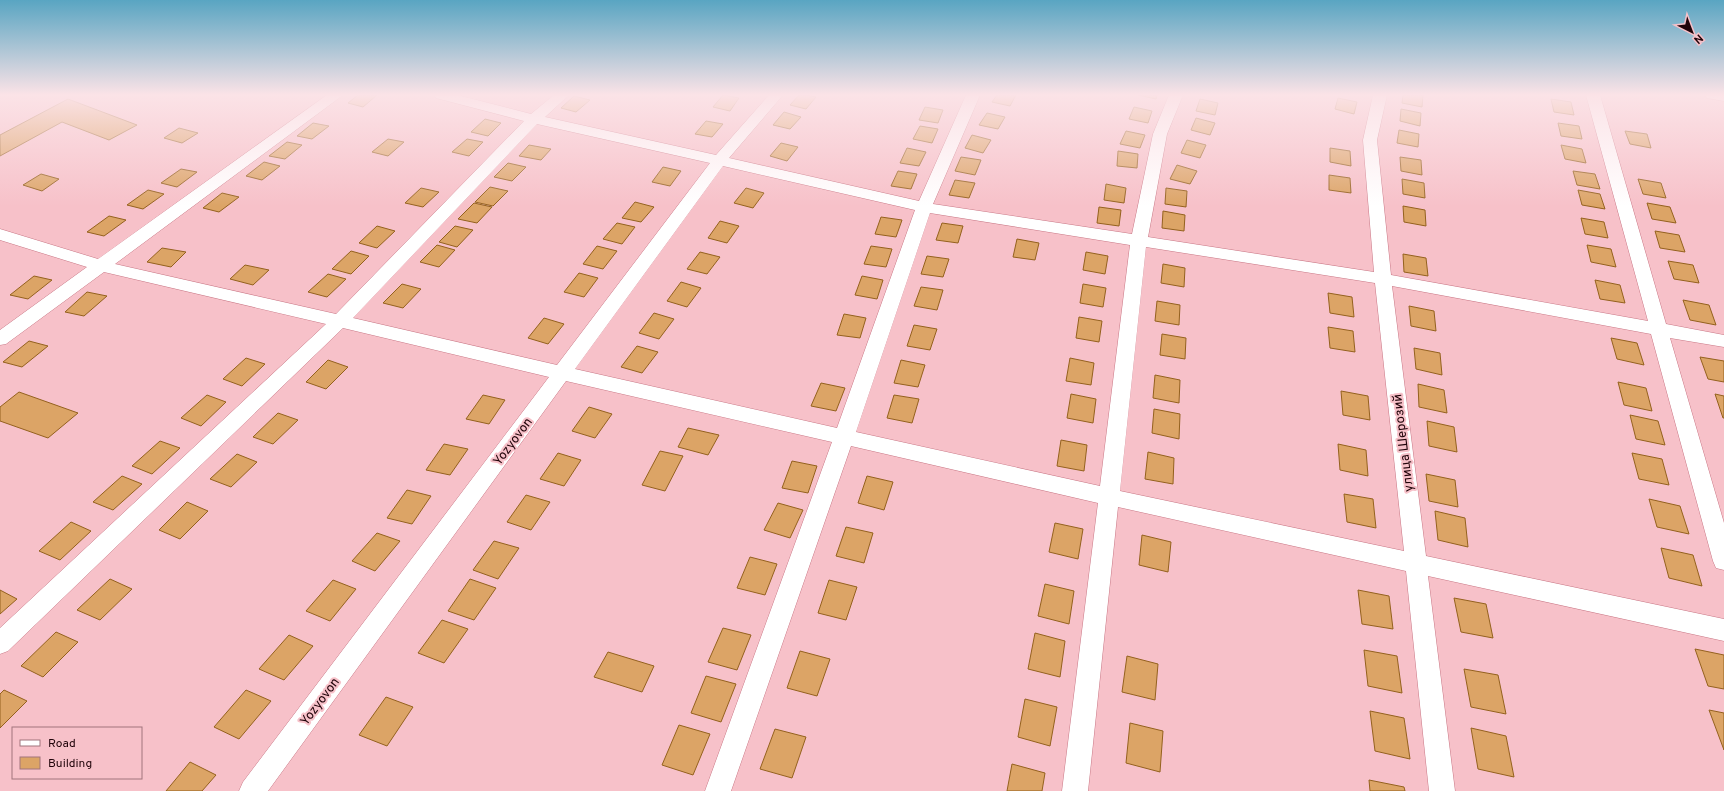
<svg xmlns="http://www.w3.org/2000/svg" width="1724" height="791" viewBox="0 0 1724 791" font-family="Overpass,sans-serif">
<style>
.building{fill:#dca466;stroke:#94611e}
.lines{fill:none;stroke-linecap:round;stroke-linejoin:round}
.minor-casing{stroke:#c87785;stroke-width:1}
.minor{fill:#fff;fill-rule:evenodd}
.labels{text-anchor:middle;stroke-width:4;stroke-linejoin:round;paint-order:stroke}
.street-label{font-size:13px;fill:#20040a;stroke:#f7c1c9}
</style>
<rect width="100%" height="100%" fill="#f7c1c9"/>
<g class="building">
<polygon points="358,95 377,95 363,107 348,103"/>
<polygon points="723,95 739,98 730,111 713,107"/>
<polygon points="799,95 806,95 816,97 806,109 790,105"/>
<polygon points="997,95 1016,95 1010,106 992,102"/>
<polygon points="1138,95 1157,95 1156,99"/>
<polygon points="1403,95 1423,95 1422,107 1402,103"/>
<polygon points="574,96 590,100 576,112 561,108"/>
<polygon points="1338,98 1357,102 1354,114 1335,109"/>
<polygon points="68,99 137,125 109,140 62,122 0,156 0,135"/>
<polygon points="1200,99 1218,103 1215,115 1196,111"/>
<polygon points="1551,99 1571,102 1574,115 1554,112"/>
<polygon points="925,107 943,110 938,123 919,120"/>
<polygon points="1134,107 1152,111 1148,123 1129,119"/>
<polygon points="1401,109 1421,113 1420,126 1400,121"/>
<polygon points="784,112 801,117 790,129 773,125"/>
<polygon points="987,113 1005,117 998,129 979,125"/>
<polygon points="1196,118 1215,123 1210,135 1191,130"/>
<polygon points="485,119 501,123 488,136 471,132"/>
<polygon points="706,121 723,124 712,137 695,134"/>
<polygon points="313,123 329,126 312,139 297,136"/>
<polygon points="1558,123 1579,126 1582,139 1561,136"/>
<polygon points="920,126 938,129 932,143 913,139"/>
<polygon points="179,128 198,133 182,143 164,138"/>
<polygon points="1399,130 1419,134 1418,147 1397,143"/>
<polygon points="1126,131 1145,135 1140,148 1120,144"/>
<polygon points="1625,131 1647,134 1651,148 1630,144"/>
<polygon points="972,135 991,140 983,153 965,148"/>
<polygon points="388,139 404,142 388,156 372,152"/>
<polygon points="467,139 483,142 469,156 452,152"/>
<polygon points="1187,140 1206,145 1200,158 1181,153"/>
<polygon points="287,142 302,145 285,159 269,156"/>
<polygon points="781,143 798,147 787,161 770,156"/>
<polygon points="529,145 551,149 541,160 519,156"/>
<polygon points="1561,145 1582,149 1586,163 1565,159"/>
<polygon points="907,148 926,152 919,166 900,163"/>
<polygon points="1330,148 1350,151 1351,166 1330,162"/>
<polygon points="1118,151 1138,154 1137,168 1117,166"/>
<polygon points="961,157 981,160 975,175 955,171"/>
<polygon points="1400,157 1421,160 1422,175 1401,171"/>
<polygon points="264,162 280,166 262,180 246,176"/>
<polygon points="508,163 526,167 512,181 494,177"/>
<polygon points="1177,165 1197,171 1190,184 1170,179"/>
<polygon points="663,167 681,171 670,186 652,182"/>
<polygon points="181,169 197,172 177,187 161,183"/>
<polygon points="898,171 917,174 911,189 891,186"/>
<polygon points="1573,171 1595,174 1600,189 1577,185"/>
<polygon points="41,174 59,179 42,191 23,185"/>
<polygon points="1329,175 1350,178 1351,193 1329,190"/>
<polygon points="1402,179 1424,183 1425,198 1403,194"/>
<polygon points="1638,179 1661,183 1666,198 1643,194"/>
<polygon points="955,180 975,183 969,198 949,195"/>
<polygon points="1106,184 1126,188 1124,203 1104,200"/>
<polygon points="490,187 508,191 493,206 475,202"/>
<polygon points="421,188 439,192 423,207 405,203"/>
<polygon points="746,188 764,193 753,208 734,203"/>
<polygon points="1166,188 1187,191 1186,207 1165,204"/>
<polygon points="148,190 164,194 143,209 127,205"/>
<polygon points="1578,190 1600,194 1605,209 1582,205"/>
<polygon points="222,193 239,197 219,212 203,208"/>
<polygon points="635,202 654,207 641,222 622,218"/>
<polygon points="474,203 492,207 477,223 458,219"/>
<polygon points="1647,203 1670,207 1676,223 1652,219"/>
<polygon points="1403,206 1425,210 1426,226 1404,222"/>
<polygon points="1099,207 1121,210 1119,226 1097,223"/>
<polygon points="1163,211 1185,215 1184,231 1162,228"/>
<polygon points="109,216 126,220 104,236 87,232"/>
<polygon points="881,217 902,220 896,237 875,234"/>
<polygon points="1581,218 1604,222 1608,238 1585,234"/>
<polygon points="720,221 739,226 727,243 708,238"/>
<polygon points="617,223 635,227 622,244 603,239"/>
<polygon points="942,223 963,226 958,243 936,240"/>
<polygon points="377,226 395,231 377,248 359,243"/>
<polygon points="455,226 473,230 457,247 439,242"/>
<polygon points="1655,231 1679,235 1685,252 1660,248"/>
<polygon points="1017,239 1039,243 1035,260 1013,257"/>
<polygon points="437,245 455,250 439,267 420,262"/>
<polygon points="1587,245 1611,249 1616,267 1591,262"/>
<polygon points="597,246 617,251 603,269 583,264"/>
<polygon points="871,246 892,249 886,267 864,264"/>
<polygon points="162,248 186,252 171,267 147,262"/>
<polygon points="351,251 369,256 351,274 332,269"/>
<polygon points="700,252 720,257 707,274 687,269"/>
<polygon points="1086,252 1108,256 1105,274 1083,270"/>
<polygon points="1403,254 1426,258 1428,276 1404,272"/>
<polygon points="927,256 949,259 943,277 921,274"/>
<polygon points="1668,261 1693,265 1699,283 1674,279"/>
<polygon points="1163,264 1185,268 1184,287 1161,283"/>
<polygon points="245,265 269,270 253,285 230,279"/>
<polygon points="579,273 598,278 584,297 564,292"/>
<polygon points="328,274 346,279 327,297 308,292"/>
<polygon points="34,276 52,280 28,299 10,295"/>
<polygon points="862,276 883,280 877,299 855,295"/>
<polygon points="1595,280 1620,285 1625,303 1600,299"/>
<polygon points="681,282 701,288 687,307 667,301"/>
<polygon points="402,284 421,289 403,308 383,303"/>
<polygon points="1083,284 1106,288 1103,307 1080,303"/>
<polygon points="921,287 943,290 937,310 914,306"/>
<polygon points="87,292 107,296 84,316 65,312"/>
<polygon points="1328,293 1352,297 1354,317 1330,313"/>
<polygon points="1683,300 1709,305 1716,325 1690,320"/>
<polygon points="1157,301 1180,305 1179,325 1155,321"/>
<polygon points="1409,306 1434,311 1436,331 1411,326"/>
<polygon points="654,313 674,319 659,339 639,333"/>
<polygon points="844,314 866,318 860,338 837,335"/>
<polygon points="1079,317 1102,321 1099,342 1076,338"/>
<polygon points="544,318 564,324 548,344 528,338"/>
<polygon points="914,325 937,329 930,350 907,346"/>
<polygon points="1328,327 1353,331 1355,352 1330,348"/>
<polygon points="1162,334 1186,338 1185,359 1160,355"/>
<polygon points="1611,338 1637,343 1644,365 1617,359"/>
<polygon points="29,341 48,346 22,367 3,362"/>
<polygon points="637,346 658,352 642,373 621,367"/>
<polygon points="1414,348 1440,353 1442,375 1416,369"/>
<polygon points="1700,357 1724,361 1724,382 1708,379"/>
<polygon points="246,358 265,364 242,386 223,379"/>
<polygon points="1070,358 1094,363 1091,385 1066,381"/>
<polygon points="328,360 348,367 326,389 306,382"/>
<polygon points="901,360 925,365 918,387 894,383"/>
<polygon points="1155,375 1180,380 1179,403 1153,398"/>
<polygon points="1618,382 1646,388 1652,411 1624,405"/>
<polygon points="821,383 845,388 836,411 811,406"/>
<polygon points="1418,384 1444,390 1447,413 1419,407"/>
<polygon points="1341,391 1368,396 1370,420 1343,415"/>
<polygon points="19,392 78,413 48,438 0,421 0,407"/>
<polygon points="1071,394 1096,399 1093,423 1067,418"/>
<polygon points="1715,394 1724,396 1724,418 1723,418"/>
<polygon points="207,395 226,402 201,426 181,418"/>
<polygon points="483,395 505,400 489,424 466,419"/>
<polygon points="894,395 919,399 912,423 887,418"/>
<polygon points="589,407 612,414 595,438 572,431"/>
<polygon points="1154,409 1180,414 1179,439 1152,433"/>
<polygon points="278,413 298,420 273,444 253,437"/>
<polygon points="1630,415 1658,421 1665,445 1636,439"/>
<polygon points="1427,421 1454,427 1457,452 1429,446"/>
<polygon points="688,428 719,435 708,455 678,447"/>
<polygon points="1061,440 1087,445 1084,471 1057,466"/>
<polygon points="160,441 180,448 152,474 132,466"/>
<polygon points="444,444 468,449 450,475 426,470"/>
<polygon points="1338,444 1366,450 1368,476 1340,470"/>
<polygon points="660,451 683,456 665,491 642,485"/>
<polygon points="1148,452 1174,458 1173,484 1145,479"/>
<polygon points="558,453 581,460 564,486 540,479"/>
<polygon points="1632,453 1662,459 1669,485 1639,479"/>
<polygon points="237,454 257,462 231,487 210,479"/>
<polygon points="792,461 817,466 808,493 782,488"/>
<polygon points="1426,474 1455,480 1458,507 1429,501"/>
<polygon points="122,476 142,484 113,510 93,502"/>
<polygon points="867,476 893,482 884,510 858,503"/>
<polygon points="407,490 431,496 412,524 387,518"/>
<polygon points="1344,494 1373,499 1376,528 1347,522"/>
<polygon points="526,495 550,502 531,530 507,522"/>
<polygon points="1649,499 1680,506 1689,534 1657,527"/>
<polygon points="187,502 208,511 180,539 159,530"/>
<polygon points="778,503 803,510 790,538 764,530"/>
<polygon points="1435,511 1465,518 1468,547 1438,540"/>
<polygon points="71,522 91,531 60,560 39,551"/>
<polygon points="1055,523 1083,529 1078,559 1049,552"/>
<polygon points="846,527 873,533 864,563 836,556"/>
<polygon points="377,533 400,541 375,571 352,561"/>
<polygon points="1142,535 1171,542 1168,572 1139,565"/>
<polygon points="494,541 519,548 498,579 473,570"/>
<polygon points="1661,548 1693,555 1702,586 1669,578"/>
<polygon points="750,557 777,564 765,595 737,588"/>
<polygon points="110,579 132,589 100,620 77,610"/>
<polygon points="470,579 496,588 474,620 448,611"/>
<polygon points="333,580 356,589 330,621 306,611"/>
<polygon points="829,580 857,587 846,620 818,613"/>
<polygon points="1045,584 1074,591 1069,624 1038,616"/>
<polygon points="0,590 17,599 0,614"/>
<polygon points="1358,590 1389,596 1393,629 1362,624"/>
<polygon points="1454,598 1486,604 1493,638 1461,632"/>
<polygon points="442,620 468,629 444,663 418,653"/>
<polygon points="723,628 751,635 737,670 708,662"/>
<polygon points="56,632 78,642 43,677 21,666"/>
<polygon points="1035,633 1065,641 1060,677 1028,669"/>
<polygon points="289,635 313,646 284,680 259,669"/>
<polygon points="1695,649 1724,655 1724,689 1708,686"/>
<polygon points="1364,650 1397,656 1402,693 1368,686"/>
<polygon points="800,651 830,659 817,696 787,688"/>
<polygon points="608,652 654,666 642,692 594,677"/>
<polygon points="1127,656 1158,664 1155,700 1122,692"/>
<polygon points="1464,669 1498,675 1506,714 1471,707"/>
<polygon points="706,676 736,684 721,722 691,713"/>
<polygon points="4,690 27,701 0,728 0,694"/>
<polygon points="246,690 271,701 239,739 214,727"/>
<polygon points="386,697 413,707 387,746 359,735"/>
<polygon points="1025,699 1057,707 1050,746 1018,737"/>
<polygon points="1709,710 1724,713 1724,750"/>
<polygon points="1370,711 1404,718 1410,759 1375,751"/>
<polygon points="1130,723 1163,731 1160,772 1126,763"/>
<polygon points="679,725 710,734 693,775 662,765"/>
<polygon points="1471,728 1506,736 1514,777 1478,769"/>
<polygon points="775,729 806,737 792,778 760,769"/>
<polygon points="190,762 216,775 202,791 166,791"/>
<polygon points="1012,764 1045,773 1042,791 1007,791"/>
<polygon points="1369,780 1404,787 1405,791 1370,791"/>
</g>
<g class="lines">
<defs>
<g id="minor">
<path d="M327,95H343L115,264L336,314L524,121L436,98L434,95H457L531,114L554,95H569L545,117L716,155L769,95H783L729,158L919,201L966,95H980L933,204L1132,234L1153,134L1169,95H1183L1167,134L1148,237L1374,272L1363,140L1373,95H1387L1377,140L1391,275L1648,321L1586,95H1600L1666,324L1724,335V347L1670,338L1724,523V570L1716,568L1713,561L1651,334L1392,286L1426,556L1724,619V641L1428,576L1455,791H1429L1406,571L1118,507L1088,791H1062L1098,503L851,446L731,791H705L832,442L566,381L268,791H239L243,782L549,377L343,328L8,651L0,654V628L326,324L104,272L6,344L0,345V330L87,267L0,240V229L98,259ZM537,124L710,163L557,365L353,318ZM723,166L915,210L837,428L575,369ZM930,213L1130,245L1100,486L856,432ZM1146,247L1375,283L1404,551L1120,491Z"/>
<polygon points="1705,95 1724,95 1724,101 1707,98"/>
</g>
</defs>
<use href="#minor" class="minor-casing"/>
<use href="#minor" class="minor"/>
</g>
<linearGradient id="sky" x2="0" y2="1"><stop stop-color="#59a5c2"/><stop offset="0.46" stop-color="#fbe3e7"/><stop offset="1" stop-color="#fbe3e7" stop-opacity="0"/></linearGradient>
<rect width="1724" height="206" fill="url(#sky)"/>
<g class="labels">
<g class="street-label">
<text transform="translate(512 441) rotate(-53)" y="5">Yozyovon</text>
<text transform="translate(1402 443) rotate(-97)" y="5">улица Шерозий</text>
<text transform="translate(319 701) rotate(-53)" y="5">Yozyovon</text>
</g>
</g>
<rect x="12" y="727" width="130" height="52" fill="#f7c1c9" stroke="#a1757d"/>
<rect x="20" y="740" width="20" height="6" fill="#ffffff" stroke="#a1757d"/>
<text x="48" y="747" font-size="12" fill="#20040a">Road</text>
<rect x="20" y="757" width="20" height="12" fill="#dca466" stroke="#a1757d"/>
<text x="48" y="767" font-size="12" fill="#20040a">Building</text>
<g transform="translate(1692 32) rotate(138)" stroke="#f7c1c9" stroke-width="3" paint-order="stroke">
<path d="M0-3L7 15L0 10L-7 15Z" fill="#20040a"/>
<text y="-6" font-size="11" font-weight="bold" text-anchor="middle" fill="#20040a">N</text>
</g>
</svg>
